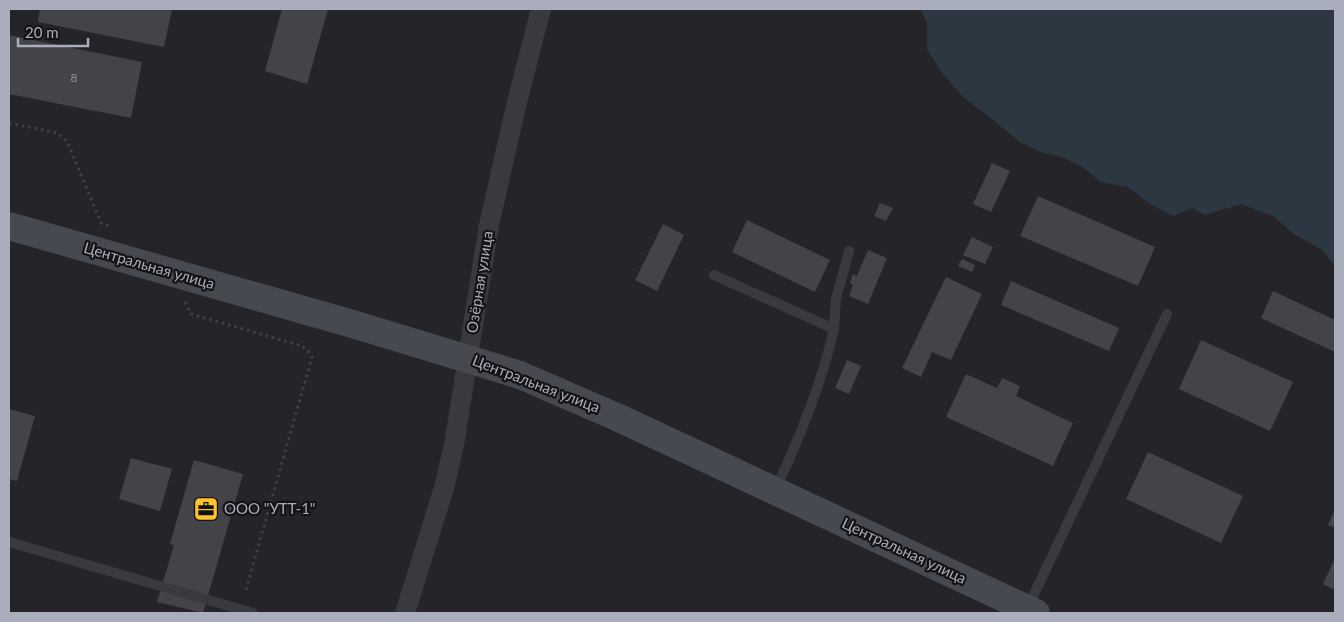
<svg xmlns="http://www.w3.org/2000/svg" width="1344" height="622" viewBox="0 0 1344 622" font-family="Lato,sans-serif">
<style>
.built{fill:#252428}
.water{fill:#2d3741}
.building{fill:#434348}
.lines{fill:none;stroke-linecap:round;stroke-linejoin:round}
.path{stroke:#3f4148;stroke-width:3;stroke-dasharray:2.5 4;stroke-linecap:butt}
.lane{stroke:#393a40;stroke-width:10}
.street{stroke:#393a40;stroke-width:20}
.secondary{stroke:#474951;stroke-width:28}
.labels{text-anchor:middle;stroke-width:4.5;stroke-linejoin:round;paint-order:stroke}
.number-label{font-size:12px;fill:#90939f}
.street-label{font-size:15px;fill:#aaaebc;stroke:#141316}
.poi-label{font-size:15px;fill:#aaaebc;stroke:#141316;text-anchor:start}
</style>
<rect width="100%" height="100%" fill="#19181b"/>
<rect class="built" x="9" y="9" width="1326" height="604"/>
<polygon class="water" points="920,9 1335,9 1335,266 1321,249 1295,235 1273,216 1241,204 1205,215 1192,208 1173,216 1150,204 1128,187 1101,182 1084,168 1064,158 1041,152 1020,142 988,116 963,97 942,73 927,49 927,23"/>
<g class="building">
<polygon points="40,9 172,9 164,47 38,22"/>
<polygon points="282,9 328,9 307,84 265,71"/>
<polygon points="9,35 142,62 131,118 9,94"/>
<polygon points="992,163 1010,171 991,212 973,204"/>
<polygon points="1038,196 1155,247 1138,286 1020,236"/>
<polygon points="880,203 893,208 886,221 874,216"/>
<polygon points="747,220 830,260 815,292 732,252"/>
<polygon points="663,224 684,235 657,291 635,280"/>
<polygon points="972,237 993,247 985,264 963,255"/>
<polygon points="868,250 887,258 868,304 849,296 853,285 850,283 853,274 857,276"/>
<polygon points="962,259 975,265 972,272 958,266"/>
<polygon points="946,277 982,294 951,360 932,352 921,377 902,368"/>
<polygon points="1011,281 1119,328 1109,351 1001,305"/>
<polygon points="1273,291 1335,320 1335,352 1261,318"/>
<polygon points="1201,340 1293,382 1270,431 1179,389"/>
<polygon points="847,360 861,366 849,394 835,388"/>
<polygon points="966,374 997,388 1002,378 1020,386 1016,396 1073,423 1053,466 946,417"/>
<polygon points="9,409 35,416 17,481 9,479"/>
<polygon points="1148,452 1243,496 1221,543 1126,499"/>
<polygon points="131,458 172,469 160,511 119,499"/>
<polygon points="194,460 243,474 203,613 157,602 174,545 170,544"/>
<polygon points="1335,509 1335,528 1328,525"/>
<polygon points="1335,558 1335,590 1323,584"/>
</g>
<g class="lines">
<g class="path">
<polyline points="9,123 57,133 67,141 101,223 109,226"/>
<polyline points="185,302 191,314 302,346 310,353 312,357 245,593"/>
</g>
<g class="lane">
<path d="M714,275L834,329C821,386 800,438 775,490"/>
<polyline points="834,329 836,299 849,251"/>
<polyline points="9,542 253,613"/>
<polyline points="1027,609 1167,314"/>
</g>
<polyline class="street" points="405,613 444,488 454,445 489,225 517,102 541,9"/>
<polyline class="secondary" points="9,226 356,325 520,375 619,418 1036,613"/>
</g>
<defs>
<symbol id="office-square" viewBox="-11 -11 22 22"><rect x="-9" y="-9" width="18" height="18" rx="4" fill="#ffc42c" stroke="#141316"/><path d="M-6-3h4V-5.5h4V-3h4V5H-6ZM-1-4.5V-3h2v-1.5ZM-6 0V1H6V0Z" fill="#111"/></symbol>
</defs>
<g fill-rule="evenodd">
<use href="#office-square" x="192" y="495" width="28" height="28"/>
</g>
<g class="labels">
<g class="number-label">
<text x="74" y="82">8</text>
</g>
<g class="street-label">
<text transform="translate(149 266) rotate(16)" y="5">Центральная улица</text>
<text transform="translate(480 282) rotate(-81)" y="5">Озёрная улица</text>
<text transform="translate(536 384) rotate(21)" y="5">Центральная улица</text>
<text transform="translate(904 551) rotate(25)" y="5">Центральная улица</text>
</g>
<g class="poi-label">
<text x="224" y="514">ООО "УТТ-1"</text>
</g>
</g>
<rect width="1344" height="622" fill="none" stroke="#aaaebc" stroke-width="20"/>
<path d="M18 38v8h70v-8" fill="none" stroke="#aaaebc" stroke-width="2.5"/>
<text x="25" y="38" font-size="15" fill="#aaaebc" stroke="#141316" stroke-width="4" paint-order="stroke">20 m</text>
</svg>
